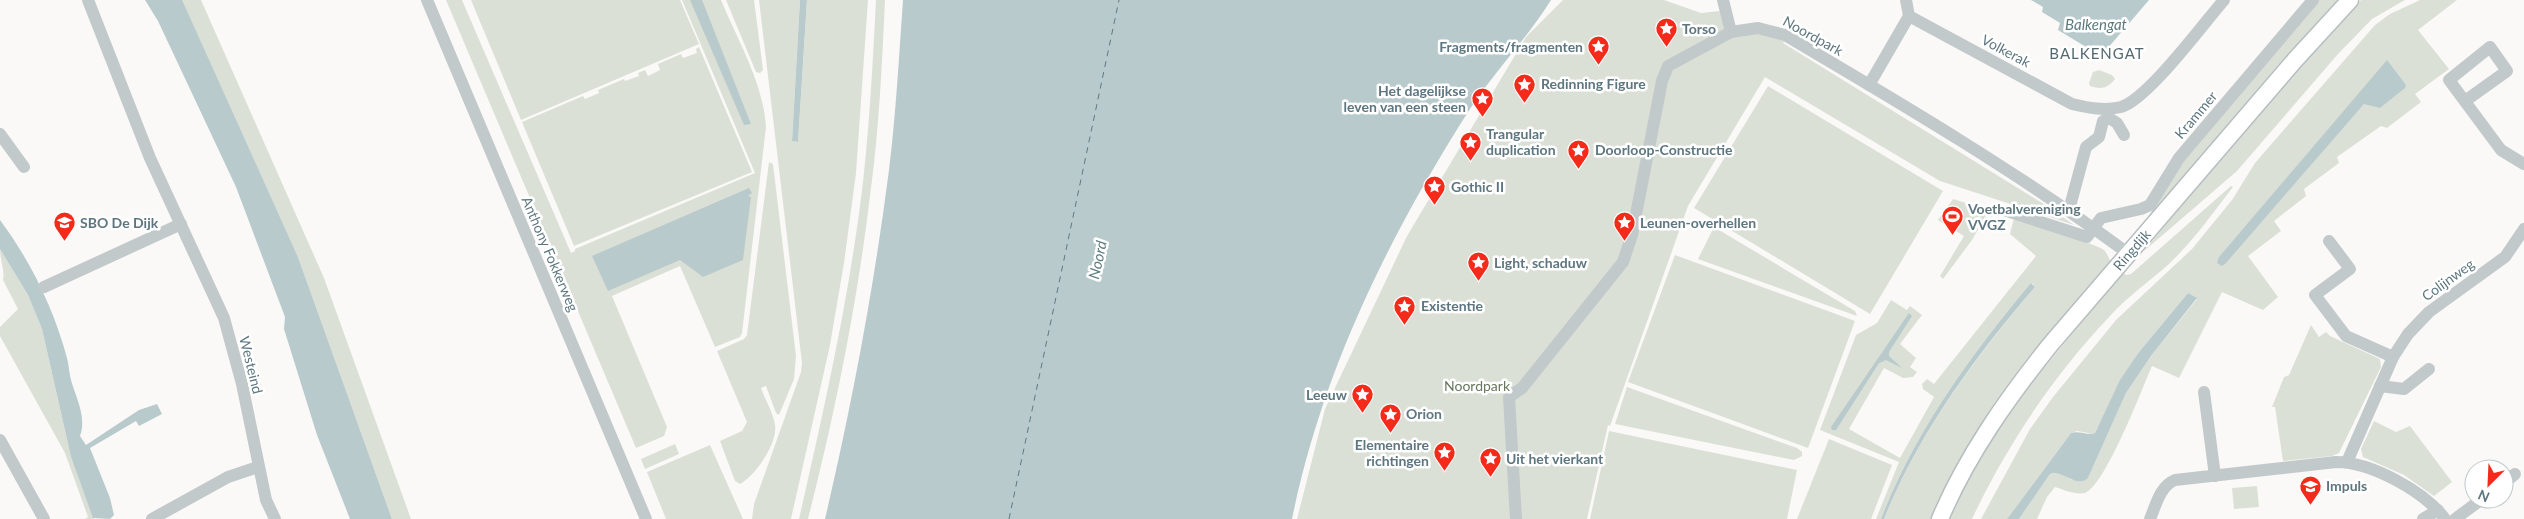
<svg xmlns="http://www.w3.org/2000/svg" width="2524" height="519" viewBox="0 0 2524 519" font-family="Lato,sans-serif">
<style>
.green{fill:#dbe0d6;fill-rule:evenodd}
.water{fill:#b9cacc}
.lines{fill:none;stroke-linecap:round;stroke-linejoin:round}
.ferry{stroke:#5d7b7e;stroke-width:1;stroke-dasharray:6 5;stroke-linecap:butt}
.major-casing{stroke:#b5bdc0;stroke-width:19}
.minor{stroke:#c2c9cb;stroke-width:12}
.major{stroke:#fff;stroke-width:16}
.labels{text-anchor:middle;stroke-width:5;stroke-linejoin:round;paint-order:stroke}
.poi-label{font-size:14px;font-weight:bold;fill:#5d767f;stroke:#fff;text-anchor:start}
.street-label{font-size:14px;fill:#5d767f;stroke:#fff}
.park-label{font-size:14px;fill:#66775d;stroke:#fff}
.water-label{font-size:15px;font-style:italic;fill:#5d7b7e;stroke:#fff}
.neighbourhood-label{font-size:15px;letter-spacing:1px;fill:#54686f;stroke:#fff}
</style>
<rect width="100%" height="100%" fill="#faf9f7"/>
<g class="green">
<polygon points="181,0 201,0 324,278 411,519 392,519 298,257"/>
<path d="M446,0H462L571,253L575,251V249L755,173L682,0H721C738,41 763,82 766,127L742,333L740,337L715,347L680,266L612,296L667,427L664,436L636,448Z"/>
<polygon points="471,0 680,0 699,44 521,120"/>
<polygon points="726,0 754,0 763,70 760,73 756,72"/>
<polygon points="759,0 800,0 792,140 796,142 798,142 807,0 868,0 856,173 844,263 830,345 791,519 752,519 754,504 801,372 802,363"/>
<path d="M876,0H885C882,65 879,131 870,196C857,305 835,413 808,519H799C825,405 851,290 864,173C870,116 873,58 876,0Z"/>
<polygon points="1563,0 1664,0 1701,13 1720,11 1723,21 1784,41 1783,43 2047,206 2074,225 1940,181 1765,77 1688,206 1610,426 1608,425 1587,519 1297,519 1325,409 1407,236 1526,37"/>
<polygon points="2319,0 2338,0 2280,63 2143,225 2187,155"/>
<polygon points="2361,0 2405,0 2372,19 2338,54 2237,171 2143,252 2258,114"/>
<path d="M2420,0H2457L2418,30L2449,69L2415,94L2421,102L2387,128L2381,126L2337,157L2339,163L2304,189L2306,196L2274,221L2281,231L2248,256L2278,297L2263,310L2222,292L2179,378L2152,366C2142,389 2105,486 2085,493C2076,495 2064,490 2055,487L2047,497L2037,519H2019L2050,474L2061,473L2072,480L2088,478L2126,393L2151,356L2197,299L2188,293L2139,352L2094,434L2077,431L2071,433L2007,519H1981L2030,429L2053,397L2116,320L2192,249L2232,200L2255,163L2375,25L2390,14ZM2389,61L2368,104H2364L2350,119L2222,266Z"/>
<polygon points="699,47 752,172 574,246 522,122 583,96 585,99 599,93 598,90 624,79 625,81 639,76 638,73 645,70 648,76 660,70 658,64 681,54 683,58 697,53 696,49"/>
<path d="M2099,70L2112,75L2115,79C2108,88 2101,90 2090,86L2089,83L2093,72Z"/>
<polygon points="1768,86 1943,191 1870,314 1694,208"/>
<path d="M769,162L773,164L796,356L794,379L779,415L776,413L766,386L761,388C765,400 773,412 775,425C778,443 755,476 740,484L735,481L720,441L742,431L747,422L717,351L744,339L747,335Z"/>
<path d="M2231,186L2233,187C2213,213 2193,241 2170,263C2150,281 2128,296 2110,316C2053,376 2007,445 1972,519H1948L1983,450L2015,403L2123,272L2126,275L2131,274Z"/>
<polygon points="1953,199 1989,210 1972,240 1943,279 1940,276 1964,236 1938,220"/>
<path d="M2014,218C2027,223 2101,245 2105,251C2108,255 2109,260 2113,264C2045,344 1971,420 1932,519H1884C1918,434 1976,356 2035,287L2032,283C1971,355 1915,431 1881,519H1876L1899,462L1820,430L1856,335L1877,323L1891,300L1907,310L1910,306L1922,315L1900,344L1916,358L1910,367L1917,372L1913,377L1903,378L1884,368L1849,429L1900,458L1934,397L1923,389L1922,384L1927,379L1934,384L2036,256L2010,234Z"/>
<polygon points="1714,227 1855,311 1857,316 1698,259"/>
<path d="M0,249L28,295L42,329L71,457L94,519H85L88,517L65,453L0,336V327L18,309L3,280C5,270 0,261 0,249Z"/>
<polygon points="1675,255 1855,321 1808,448 1628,382"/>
<polygon points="2311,325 2319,337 2326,332 2330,336 2380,359 2381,367 2339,453 2332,456 2283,461 2275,407 2272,407 2284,377 2289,375"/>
<polygon points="1627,387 1797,448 1802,452 1802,456 1794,460 1615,424"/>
<polygon points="2374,421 2396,432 2410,426 2452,482 2434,496 2404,475 2363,457 2361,449"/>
<polygon points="1609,431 1797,470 1787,519 1590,519"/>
<polygon points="1829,439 1892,465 1871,519 1797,519"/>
<polygon points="675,444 679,454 645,469 641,459"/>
<polygon points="710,445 743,519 666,519 647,472"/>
<polygon points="2257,486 2259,507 2234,509 2232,488"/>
</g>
<g class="water">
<polygon points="145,0 182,0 298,257 392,519 350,519 317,435 284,329 285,317 236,187 158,21"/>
<polygon points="690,0 702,0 751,124 744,125"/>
<polygon points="800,0 807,0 798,142 792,141"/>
<path d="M903,0H1551C1527,39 1493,73 1468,112C1388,238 1322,372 1292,519H825C852,404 874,287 889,170C896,113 899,56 903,0Z"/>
<polygon points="2031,0 2149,0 2101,56 2058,30 2060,23 2042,12 2043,7"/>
<polygon points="2387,60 2406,85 2405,88 2380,108 2364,104 2226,263 2222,266 2217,263 2219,257"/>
<polygon points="749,188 752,193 748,196 751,197 743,260 703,277 680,260 608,291 592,256"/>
<path d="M0,220C30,260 54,309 67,358C69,365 69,373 71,380C76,398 87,417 80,436L86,445L139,410L157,404L162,414L139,426L136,421L90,448L110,498L114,515L110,519L93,518L71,457L42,329L28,295L0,249Z"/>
<path d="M2031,283L2035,287C1976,355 1918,434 1884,519H1881C1915,431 1971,355 2031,283Z"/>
<path d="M2188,293L2197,298L2151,356L2126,393L2088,478C2076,489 2063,469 2050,474L2019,519H2007L2071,433C2079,430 2088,436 2095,433L2120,380L2139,352Z"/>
<polygon points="1909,313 1912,316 1889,352 1889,356 1902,368 1886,360 1879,363 1836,430 1832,430 1831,427"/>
</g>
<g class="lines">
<polyline class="ferry" points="1009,519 1119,0"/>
<defs>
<path id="major" d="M1940,519C1967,455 2007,399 2050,345L2295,60L2350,0"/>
</defs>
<use href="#major" class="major-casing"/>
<g class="minor">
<polyline points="88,0 150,158 224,318 242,384 266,500 275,519"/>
<polyline points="427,0 646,519"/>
<polyline points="1723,0 1731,32"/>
<path d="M1909,16L2072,104C2089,108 2104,111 2121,107C2148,99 2203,24 2224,0"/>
<polyline points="1869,85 1909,16 1906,0"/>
<polyline points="2465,101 2507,71 2490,47 2449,80 2501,150 2524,164"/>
<polyline points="0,134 24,167"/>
<polyline points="2069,210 2086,147 2099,137 2103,121 2109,118 2117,123 2124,135"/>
<polyline points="2007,211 2087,237 2101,218 2141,209 2150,205 2179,158 2313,0"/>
<polyline points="2329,241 2350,269 2315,295 2346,336 2393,357"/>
<polyline points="44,287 181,224"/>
<polyline points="2380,386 2404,389 2429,369"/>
<polyline points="2204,392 2215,476"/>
<polyline points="0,440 44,519"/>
<polyline points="2347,462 2393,357 2408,334 2429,312 2505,257 2524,229"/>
<polyline points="2504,483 2515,474"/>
<polyline points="152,519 228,477 258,467"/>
<path d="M1516,519L1509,397L1522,388L1623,262L1632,235L1662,81L1668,66L1731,32L1758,28L1785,35C1902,104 2019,173 2129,254"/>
<path d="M2150,519C2156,505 2160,486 2175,480L2336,462C2371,462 2424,491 2445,519"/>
<polyline points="2423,519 2438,510"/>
<polyline points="2455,519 2482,499"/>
</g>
<use href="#major" class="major"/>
</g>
<defs>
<symbol id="sight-pin" viewBox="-11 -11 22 30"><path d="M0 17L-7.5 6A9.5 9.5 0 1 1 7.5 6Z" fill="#f52a1b" stroke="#fff"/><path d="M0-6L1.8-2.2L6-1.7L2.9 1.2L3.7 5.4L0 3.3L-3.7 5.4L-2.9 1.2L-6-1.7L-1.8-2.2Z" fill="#fff"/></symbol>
<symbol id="stadium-pin" viewBox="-11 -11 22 30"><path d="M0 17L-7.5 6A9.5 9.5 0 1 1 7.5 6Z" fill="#f52a1b" stroke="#fff"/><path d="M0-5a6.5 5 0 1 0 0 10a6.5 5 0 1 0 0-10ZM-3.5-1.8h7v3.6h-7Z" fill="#fff"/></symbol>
<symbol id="school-pin" viewBox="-11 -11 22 30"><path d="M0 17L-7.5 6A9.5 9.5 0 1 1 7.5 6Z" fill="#f52a1b" stroke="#fff"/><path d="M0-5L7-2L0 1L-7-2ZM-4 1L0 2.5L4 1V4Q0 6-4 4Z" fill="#fff"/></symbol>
</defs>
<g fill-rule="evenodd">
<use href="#sight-pin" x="1654" y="16" width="25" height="34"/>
<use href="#sight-pin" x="1586" y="34" width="25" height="34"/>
<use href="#sight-pin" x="1512" y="72" width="25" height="34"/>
<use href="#sight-pin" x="1470" y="86" width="25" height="34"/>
<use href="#sight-pin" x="1458" y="130" width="25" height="34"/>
<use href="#sight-pin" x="1566" y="138" width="25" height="34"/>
<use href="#sight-pin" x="1422" y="174" width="25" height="34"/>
<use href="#stadium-pin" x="1940" y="204" width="25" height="34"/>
<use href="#school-pin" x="52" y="210" width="25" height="34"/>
<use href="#sight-pin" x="1612" y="210" width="25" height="34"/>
<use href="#sight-pin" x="1466" y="250" width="25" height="34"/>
<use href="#sight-pin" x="1392" y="294" width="25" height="34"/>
<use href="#sight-pin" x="1350" y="382" width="25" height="34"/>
<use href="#sight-pin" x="1378" y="402" width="25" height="34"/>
<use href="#sight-pin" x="1432" y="440" width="25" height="34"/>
<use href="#sight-pin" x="1478" y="446" width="25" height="34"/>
<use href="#school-pin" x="2298" y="474" width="25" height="34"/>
</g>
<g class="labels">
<g class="poi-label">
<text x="1682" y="34">Torso</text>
<text x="1583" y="52" text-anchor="end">Fragments/fragmenten</text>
<text x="1541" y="89">Redinning Figure</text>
<text x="1466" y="96" text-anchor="end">Het dagelijkse<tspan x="1466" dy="16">leven van een steen</tspan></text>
<text x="1486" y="139">Trangular<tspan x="1486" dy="16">duplication</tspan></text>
<text x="1595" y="155">Doorloop-Constructie</text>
<text x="1451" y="192">Gothic II</text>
<text x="1968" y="214">Voetbalvereniging<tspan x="1968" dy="16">VVGZ</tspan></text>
<text x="80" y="228">SBO De Dijk</text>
<text x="1640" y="228">Leunen-overhellen</text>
<text x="1494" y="268">Light, schaduw</text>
<text x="1421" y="311">Existentie</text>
<text x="1347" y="400" text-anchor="end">Leeuw</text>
<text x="1406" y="419">Orion</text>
<text x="1429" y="450" text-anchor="end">Elementaire<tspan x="1429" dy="16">richtingen</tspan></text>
<text x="1506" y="464">Uit het vierkant</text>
<text x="2326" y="491">Impuls</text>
</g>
<g class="street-label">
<text transform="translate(1813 36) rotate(29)" y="5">Noordpark</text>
<text transform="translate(2006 51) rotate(28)" y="5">Volkerak</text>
<text transform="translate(2196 115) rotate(-50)" y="5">Krammer</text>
<text transform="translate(2132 250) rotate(-49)" y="5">Ringdijk</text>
<text transform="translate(550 254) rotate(67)" y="5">Anthony Fokkerweg</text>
<text transform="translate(2448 280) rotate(-36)" y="5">Colijnweg</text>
<text transform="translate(251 365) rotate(76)" y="5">Westeind</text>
</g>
<g class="park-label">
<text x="1477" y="391">Noordpark</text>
</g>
<g class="water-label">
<text x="2096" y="30">Balkengat</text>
<text transform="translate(1098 260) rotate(-78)" y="5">Noord</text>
</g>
<g class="neighbourhood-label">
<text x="2097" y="59">BALKENGAT</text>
</g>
</g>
<g transform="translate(2489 484) rotate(204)"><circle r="24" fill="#ffffff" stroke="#bec8cc"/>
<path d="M0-4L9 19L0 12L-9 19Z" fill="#f52a1b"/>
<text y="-8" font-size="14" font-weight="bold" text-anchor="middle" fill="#5d767f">N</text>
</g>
</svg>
